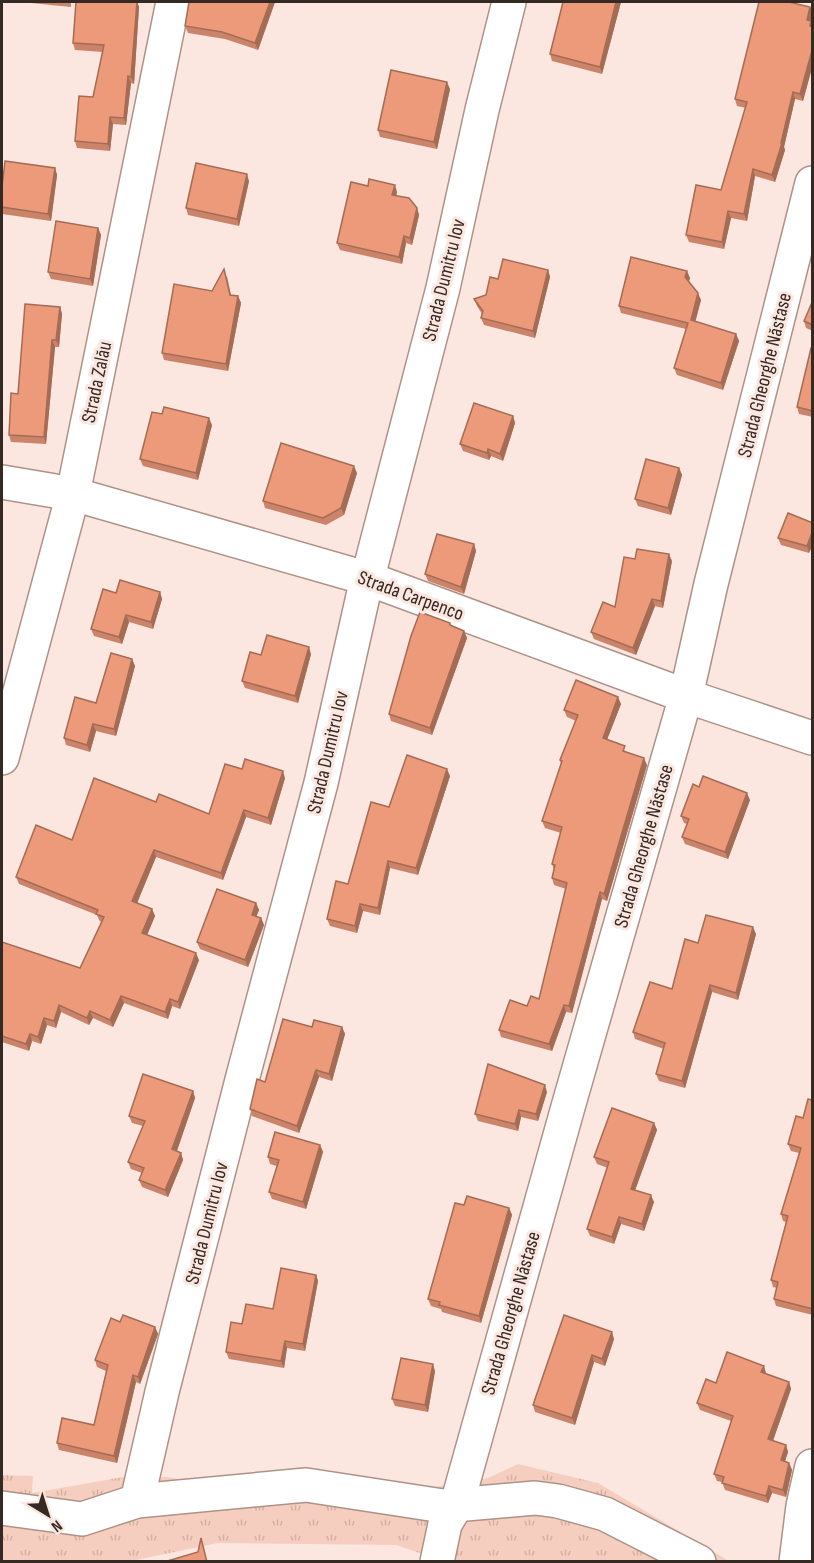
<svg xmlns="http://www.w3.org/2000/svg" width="814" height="1563" viewBox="0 0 814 1563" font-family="'Sofia Sans Condensed',sans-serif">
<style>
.grass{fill:url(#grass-tufts)}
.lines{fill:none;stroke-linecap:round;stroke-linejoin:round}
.street-casing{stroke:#af9287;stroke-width:36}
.street{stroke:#fff;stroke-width:33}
.wall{fill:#cb8469}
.shaded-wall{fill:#a56c55}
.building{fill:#ec9a7a;stroke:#a56c55;stroke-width:1.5}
.labels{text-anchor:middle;stroke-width:6;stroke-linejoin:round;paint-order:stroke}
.street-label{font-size:20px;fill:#352924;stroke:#fbe7e0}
</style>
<defs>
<pattern id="grass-tufts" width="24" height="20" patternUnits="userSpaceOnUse" patternTransform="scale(1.5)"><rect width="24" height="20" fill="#f6cebf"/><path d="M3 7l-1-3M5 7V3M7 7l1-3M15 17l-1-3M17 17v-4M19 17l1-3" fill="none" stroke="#d4b1a4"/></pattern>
</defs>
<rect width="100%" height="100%" fill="#fbe7e0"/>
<polygon class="grass" points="518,1464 598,1483 729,1561 446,1562 396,1545 218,1543 131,1561 2,1562 2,1475 33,1476 32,1493 123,1477 167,1477 189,1481 316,1471 434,1487 488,1478"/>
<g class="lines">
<defs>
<g id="street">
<polyline points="2,482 73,494 369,579 686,696 812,738"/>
<polyline points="2,758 73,494 173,2"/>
<polyline points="137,1501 162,1392 243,1076 321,783 363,596 443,288 482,110 509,2"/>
<polyline points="2,1508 82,1519 137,1501 306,1485 443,1506 535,1498 558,1501 605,1514 699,1562"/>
<polyline points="437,1562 445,1524 457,1504 568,1107 686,696 711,584 812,183"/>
<polyline points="796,1562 803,1506 812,1466"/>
</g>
</defs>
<use href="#street" class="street-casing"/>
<use href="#street" class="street"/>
</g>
<g class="wall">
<polygon points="21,2 71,2 71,7"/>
<polygon points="76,2 137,2 139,7 134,84 131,83 126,125 113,124 110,151 77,148 75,141 93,97 103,52 75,50 73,43"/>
<polygon points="189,2 275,2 258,50 225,39 188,33 185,26"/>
<polygon points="621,2 602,74 552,61 550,54"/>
<polygon points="810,7 813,13 811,21 813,24 813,64 803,101 795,99 784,147 785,150 775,182 755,176 747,221 731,218 724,249 689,242 686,235 721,190 746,108 737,106 735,99"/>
<polygon points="450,89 437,149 380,137 378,130"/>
<polygon points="55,168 57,175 51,221 2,214 2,187"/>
<polygon points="249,181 239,226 188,215 186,208"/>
<polygon points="397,192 396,195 417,208 419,215 412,245 406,243 402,264 340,250 337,243"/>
<polygon points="98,228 101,235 93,286 51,279 48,272"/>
<polygon points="548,270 550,277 535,338 484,325 481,318 482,314 477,306 474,299 486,295 498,279"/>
<polygon points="227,276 231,295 238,296 241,303 228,371 164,360 162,353 212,291"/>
<polygon points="690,278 689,281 701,300 695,321 736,334 739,341 723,390 677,375 674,368 686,329 621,313 619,306"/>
<polygon points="813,300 813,331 806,328 804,321"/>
<polygon points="60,307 62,314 59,347 55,347 46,444 11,442 9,435 18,394"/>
<polygon points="813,349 813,417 799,414 797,407"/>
<polygon points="513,416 515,423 503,461 491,456 489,460 463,451 460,444"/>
<polygon points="212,425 198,480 143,466 140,459"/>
<polygon points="679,468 682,475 671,515 638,506 635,499"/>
<polygon points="357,473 344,515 326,525 265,508 263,501"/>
<polygon points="813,523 813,544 809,553 781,545 778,538"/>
<polygon points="474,544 476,551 464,594 428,581 425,574"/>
<polygon points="635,559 672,561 663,608 655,606 636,655 594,639 591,632 615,607"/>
<polygon points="160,592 162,599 153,629 129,622 122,644 94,636 91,629 116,593"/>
<polygon points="450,623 451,626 464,631 467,638 432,735 391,721 389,714"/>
<polygon points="311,654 298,703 245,688 242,681 261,655"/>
<polygon points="132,659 135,666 116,736 96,731 90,752 66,745 64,738 96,703"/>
<polygon points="621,704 607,739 647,765 607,901 602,899 572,1013 566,1012 552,1051 501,1037 499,1030 527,1006 539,999 566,889 554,885 552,878 554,870 552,864 561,833 545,828 542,821 561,764 560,760 576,721 567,717 564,710"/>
<polygon points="242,769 285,778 271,825 246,817 223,880 156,857 137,903 152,909 155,916 147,935 199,960 180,1009 172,1006 168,1019 124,1003 113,1027 93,1018 89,1025 61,1012 56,1028 47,1025 41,1044 32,1041 29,1051 2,1042 2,942 80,968 101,922 99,920 97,915 19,884 16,877 72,840 156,802 209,814"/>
<polygon points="450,776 418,875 390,868 380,915 363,911 357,933 330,926 327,919 348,884 389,807"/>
<polygon points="699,787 750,800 728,859 685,844 682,837 687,824 684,823 681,816"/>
<polygon points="256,903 259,910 256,917 261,918 264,925 248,967 200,949 197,942"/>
<polygon points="756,934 738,1000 712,992 685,1088 659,1081 656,1074 664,1049 635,1039 633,1032 672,989 698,943"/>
<polygon points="342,1027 345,1034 332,1081 319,1077 299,1133 252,1116 250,1109 265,1082"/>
<polygon points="193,1091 195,1098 177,1151 181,1153 183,1160 168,1197 142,1187 139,1180 142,1173 131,1169 128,1162 143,1126 132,1123 129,1116"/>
<polygon points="547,1092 538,1121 521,1117 518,1131 478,1121 475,1114"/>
<polygon points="813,1100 813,1315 776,1306 774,1299 777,1288 773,1287 771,1280 786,1222 783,1221 781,1214 799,1153 791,1151 788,1144"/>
<polygon points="654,1123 657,1130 635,1190 654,1202 644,1231 621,1224 614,1244 590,1236 587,1229 608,1168 597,1164 594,1157"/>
<polygon points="320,1145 323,1152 306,1209 272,1199 269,1192 277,1166 270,1164 268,1157"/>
<polygon points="464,1205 509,1208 512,1215 481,1323 442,1312 441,1309 431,1306 428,1299"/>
<polygon points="316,1275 318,1281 305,1351 287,1348 284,1368 229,1359 226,1352 242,1324 273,1309"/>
<polygon points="564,1315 614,1339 605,1366 594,1362 575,1425 535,1412 533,1405"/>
<polygon points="120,1322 155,1327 158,1334 140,1384 136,1382 117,1463 59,1450 57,1443 94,1425 106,1371 97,1367 95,1360"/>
<polygon points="435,1371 428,1412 395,1406 392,1399"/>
<polygon points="766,1373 766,1374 789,1382 791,1389 773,1441 786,1445 788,1452 785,1461 789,1463 792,1470 786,1497 772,1493 768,1503 725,1490 722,1482 717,1481 714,1474 731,1421 700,1410 697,1403 716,1383"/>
</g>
<g class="shaded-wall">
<polygon points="137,2 139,7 134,84 131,77"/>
<polygon points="270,2 275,2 258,50 255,43"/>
<polygon points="616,2 621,2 602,74 600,67"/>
<polygon points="810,7 813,13 811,21 813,24 812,33 807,20"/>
<polygon points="813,47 813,64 803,101 800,94"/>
<polygon points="128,76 131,83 126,125 124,118"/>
<polygon points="447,82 450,89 437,149 434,142"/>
<polygon points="793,92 795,99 784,147 785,150 775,182 772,175"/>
<polygon points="110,117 113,124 110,151 108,144"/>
<polygon points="55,168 57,175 51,221 48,214"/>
<polygon points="753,169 755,176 747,221 744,214"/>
<polygon points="247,174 249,181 239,226 237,219"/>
<polygon points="395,185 397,192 395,201 392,195"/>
<polygon points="417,208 419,215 412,245 410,238"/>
<polygon points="728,211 731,218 724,249 722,242"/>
<polygon points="98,228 101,235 93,286 90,279"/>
<polygon points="404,236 406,243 402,264 399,257"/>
<polygon points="548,270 550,277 535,338 533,331"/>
<polygon points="687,271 690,278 688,284 685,277"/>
<polygon points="698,293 701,300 694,327 691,320"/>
<polygon points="238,296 241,303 228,371 226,364"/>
<polygon points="60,307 62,314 59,347 56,340"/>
<polygon points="736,334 739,341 723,390 721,383"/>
<polygon points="52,340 55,347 46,444 44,437"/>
<polygon points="513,416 515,423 503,461 500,454"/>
<polygon points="209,418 212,425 198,480 196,473"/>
<polygon points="488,449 491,456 489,460 487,453"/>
<polygon points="354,466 357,473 344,515 341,508"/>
<polygon points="679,468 682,475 671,515 668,508"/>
<polygon points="813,530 813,544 809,553 807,546"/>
<polygon points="474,544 476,551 464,594 461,587"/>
<polygon points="2,551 3,556 2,570"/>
<polygon points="669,554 672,561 663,608 661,601"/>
<polygon points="160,592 162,599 153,629 151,622"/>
<polygon points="652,599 655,606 636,655 633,648"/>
<polygon points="126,615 129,622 122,644 119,637"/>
<polygon points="464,631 467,638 432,735 430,728"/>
<polygon points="309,647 311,654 298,703 295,696"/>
<polygon points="132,659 135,666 116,736 114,729"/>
<polygon points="618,697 621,704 605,745 603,738"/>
<polygon points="93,724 96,731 90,752 87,745"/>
<polygon points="644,758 647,765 607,901 604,894"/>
<polygon points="447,769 450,776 418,875 416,868"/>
<polygon points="283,771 285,778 271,825 268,818"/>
<polygon points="747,793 750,800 728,859 725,852"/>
<polygon points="244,810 246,817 223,880 221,873"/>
<polygon points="154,850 156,857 135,908 132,901"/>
<polygon points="388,861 390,868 380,915 378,908"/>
<polygon points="600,892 602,899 572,1013 569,1006"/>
<polygon points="256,903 259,910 254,922 252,915"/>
<polygon points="360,904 363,911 357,933 355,926"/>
<polygon points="152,909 155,916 145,940 142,933"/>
<polygon points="261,918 264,925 248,967 245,960"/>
<polygon points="753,927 756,934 738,1000 736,993"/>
<polygon points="196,953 199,960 180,1009 178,1002"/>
<polygon points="710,985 712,992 685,1088 682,1081"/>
<polygon points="121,996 124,1003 113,1027 110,1020"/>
<polygon points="170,999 172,1006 168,1019 165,1012"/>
<polygon points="59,1005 61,1012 56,1028 54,1021"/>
<polygon points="564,1005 566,1012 552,1051 549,1044"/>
<polygon points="90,1011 93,1018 89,1025 87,1018"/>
<polygon points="44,1018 47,1025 41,1044 38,1037"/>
<polygon points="342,1027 345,1034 332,1081 329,1074"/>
<polygon points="30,1034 32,1041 29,1051 26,1044"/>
<polygon points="316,1070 319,1077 299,1133 297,1126"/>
<polygon points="545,1085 547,1092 538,1121 536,1114"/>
<polygon points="193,1091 195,1098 175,1156 172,1149"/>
<polygon points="519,1110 521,1117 518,1131 515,1124"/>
<polygon points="654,1123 657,1130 633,1196 631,1189"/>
<polygon points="320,1145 323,1152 306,1209 303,1202"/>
<polygon points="181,1153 183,1160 168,1197 165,1190"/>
<polygon points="651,1195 654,1202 644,1231 642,1224"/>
<polygon points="509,1208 512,1215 481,1323 479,1316"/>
<polygon points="619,1217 621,1224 614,1244 612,1237"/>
<polygon points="316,1275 318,1281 305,1351 303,1344"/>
<polygon points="155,1327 158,1334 140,1384 138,1377"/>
<polygon points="612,1332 614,1339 605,1366 602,1359"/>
<polygon points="285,1341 287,1348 284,1368 281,1361"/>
<polygon points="592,1355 594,1362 575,1425 572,1418"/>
<polygon points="433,1364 435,1371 428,1412 425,1405"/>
<polygon points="764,1366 766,1373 763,1379 761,1372"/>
<polygon points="133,1375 136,1382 117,1463 114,1456"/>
<polygon points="789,1382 791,1389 771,1446 768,1439"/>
<polygon points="786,1445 788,1452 783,1467 781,1460"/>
<polygon points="789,1463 792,1470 786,1497 783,1490"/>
<polygon points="769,1486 772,1493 768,1503 766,1496"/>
</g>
<g class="building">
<polygon points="76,2 137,2 131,77 128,76 124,118 110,117 108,144 75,141 79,96 93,97 104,45 73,43"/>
<polygon points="189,2 270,2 255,43 222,32 185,26"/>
<polygon points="563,2 616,2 600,67 550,54"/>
<polygon points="759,2 789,2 810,7 807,20 811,21 810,26 813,27 813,47 800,94 793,92 781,143 782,143 772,175 753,169 744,214 728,211 722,242 686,235 696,185 721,190 747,102 735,99"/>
<polygon points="391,70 447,82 434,142 378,130"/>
<polygon points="5,161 55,168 48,214 2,207 2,187"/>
<polygon points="196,163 247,174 237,219 186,208"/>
<polygon points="369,179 395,185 392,195 409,198 417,208 410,238 404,236 399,257 337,243 351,182 368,186"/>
<polygon points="56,221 98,228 90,279 48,272"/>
<polygon points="631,257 687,271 685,277 698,293 691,320 736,334 721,383 674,368 688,323 619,306"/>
<polygon points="503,259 548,270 533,331 481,318 483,311 474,299 486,295 490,277 498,279"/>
<polygon points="224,269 230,295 238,296 226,364 162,353 174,284 212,291"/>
<polygon points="813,300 813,325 804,321"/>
<polygon points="25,304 60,307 56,340 52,340 44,437 9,435 11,393 18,394"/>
<polygon points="811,348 813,349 813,411 797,407"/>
<polygon points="474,403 513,416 500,454 488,449 487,453 460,444"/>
<polygon points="164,407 209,418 196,473 140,459 152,412 162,414"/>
<polygon points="281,443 354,466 341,508 323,518 263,501"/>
<polygon points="646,459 679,468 668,508 635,499"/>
<polygon points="788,513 813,523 813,530 807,546 778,538"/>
<polygon points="437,534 474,544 461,587 425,574"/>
<polygon points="637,549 669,554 661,601 652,599 633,648 591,632 603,602 615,607 624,557 635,559"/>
<polygon points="120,580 160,592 151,622 126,615 119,637 91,629 103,589 116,593"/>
<polygon points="420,612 450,623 450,625 464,631 430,728 389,714 411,636"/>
<polygon points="267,635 309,647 295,696 242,681 250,652 261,655"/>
<polygon points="111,653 132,659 114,729 93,724 87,745 64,738 75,697 96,703"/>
<polygon points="576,680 618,697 603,738 625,746 623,751 644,758 604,894 600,892 569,1006 564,1005 549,1044 499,1030 510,1000 527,1006 531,996 539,999 567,883 552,878 555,865 552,864 562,827 542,821 562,761 560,760 578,715 564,710"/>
<polygon points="407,755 447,769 416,868 388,861 378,908 360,904 355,926 327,919 336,881 348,884 371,802 389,807"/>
<polygon points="245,759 283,771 268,818 244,810 221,873 154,850 132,901 152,909 142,933 196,953 178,1002 170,999 165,1012 121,996 110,1020 90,1011 87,1018 59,1005 54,1021 44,1018 38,1037 30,1034 26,1044 2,1036 2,942 80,968 104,917 96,914 98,910 16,877 36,825 72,840 94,778 156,802 159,794 209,814 225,764 242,769"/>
<polygon points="703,776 747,793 725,852 682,837 689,819 681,816 693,784 699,787"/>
<polygon points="217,889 256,903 252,915 261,918 245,960 197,942"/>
<polygon points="706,915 753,927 736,993 710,985 682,1081 656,1074 665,1043 633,1032 650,982 672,989 685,939 698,943"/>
<polygon points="283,1019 312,1027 314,1020 342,1027 329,1074 316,1070 297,1126 250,1109 257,1079 265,1082"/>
<polygon points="488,1064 545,1085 536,1114 519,1110 515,1124 475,1114"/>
<polygon points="143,1074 193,1091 172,1149 181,1153 165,1190 139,1180 144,1168 128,1162 145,1121 129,1116"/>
<polygon points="808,1099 813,1100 813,1309 774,1299 778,1282 771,1280 788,1216 781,1214 801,1148 788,1144 796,1116 803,1118"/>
<polygon points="612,1108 654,1123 631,1189 651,1195 642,1224 619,1217 612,1237 587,1229 609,1162 594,1157"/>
<polygon points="275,1132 320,1145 303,1202 269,1192 279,1160 268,1157"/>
<polygon points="467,1196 509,1208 479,1316 439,1305 440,1302 428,1299 455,1203 464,1205"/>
<polygon points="281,1268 316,1275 303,1344 285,1341 281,1361 226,1352 231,1322 242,1324 246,1304 273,1309"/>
<polygon points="123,1315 155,1327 138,1377 133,1375 114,1456 57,1443 62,1418 94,1425 108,1365 95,1360 111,1318 120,1322"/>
<polygon points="564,1315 612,1332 602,1359 592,1355 572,1418 533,1405"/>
<polygon points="727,1352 764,1366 761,1372 789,1382 768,1439 786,1445 781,1460 789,1463 783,1490 769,1486 766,1496 722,1483 724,1477 714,1474 733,1416 697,1403 706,1379 716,1383"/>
<polygon points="401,1358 433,1364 425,1405 392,1399"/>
<polygon points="201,1538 207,1562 164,1562 198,1552"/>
</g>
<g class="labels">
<g class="street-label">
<text transform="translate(443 280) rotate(-76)" y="7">Strada Dumitru Iov</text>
<text transform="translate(764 375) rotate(-76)" y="7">Strada Gheorghe Năstase</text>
<text transform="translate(96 382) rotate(-78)" y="7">Strada Zalău</text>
<text transform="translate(411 595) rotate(20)" y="7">Strada Carpenco</text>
<text transform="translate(327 752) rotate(-77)" y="7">Strada Dumitru Iov</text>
<text transform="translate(643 846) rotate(-74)" y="7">Strada Gheorghe Năstase</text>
<text transform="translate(206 1223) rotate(-76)" y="7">Strada Dumitru Iov</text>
<text transform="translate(510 1313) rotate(-74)" y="7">Strada Gheorghe Năstase</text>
</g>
</g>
<rect width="814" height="1563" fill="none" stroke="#352924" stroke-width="6"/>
<g transform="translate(48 1515) rotate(142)" stroke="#fbe7e0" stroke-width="4.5" paint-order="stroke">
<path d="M0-4.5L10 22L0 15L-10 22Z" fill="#352924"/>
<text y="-9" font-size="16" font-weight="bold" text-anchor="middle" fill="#352924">N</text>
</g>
</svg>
